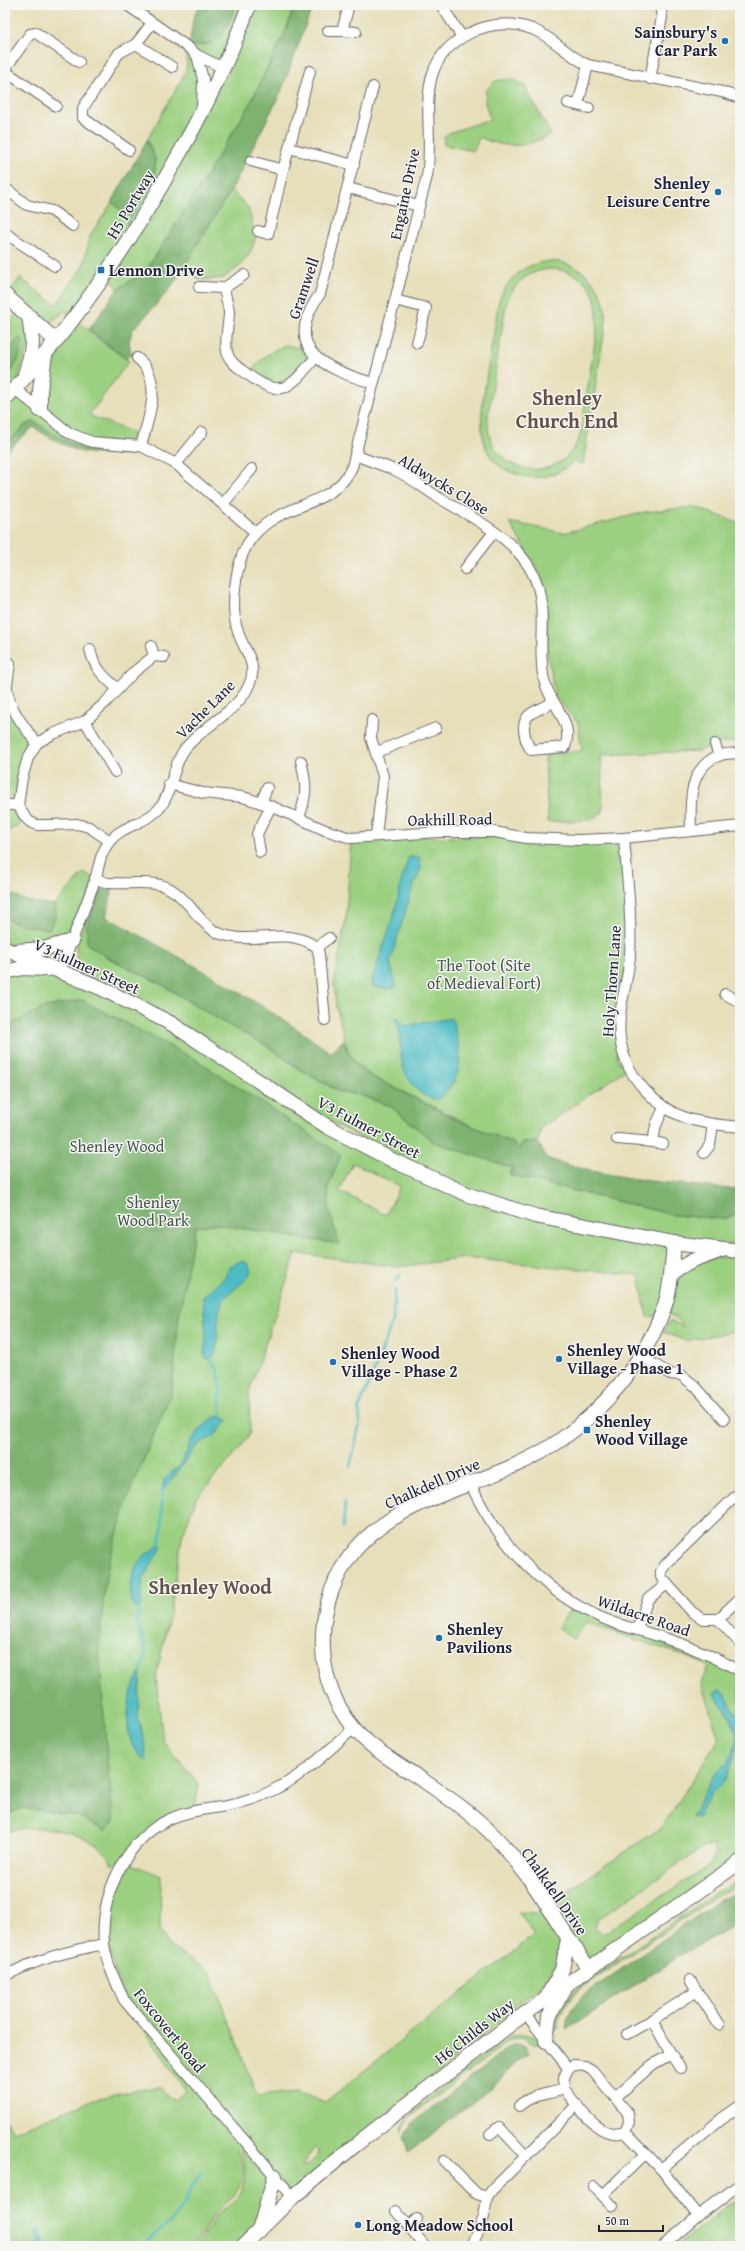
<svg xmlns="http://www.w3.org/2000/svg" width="745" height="2251" viewBox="0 0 745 2251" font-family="'Gentium Book Plus',serif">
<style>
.green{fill:#9cd081;stroke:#5f795e;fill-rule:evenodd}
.forest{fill:#7db26f;stroke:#506a55}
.water{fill:#4cbbc4;stroke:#376e80}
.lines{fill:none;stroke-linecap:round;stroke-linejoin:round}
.stream{stroke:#4cbbc4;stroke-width:2.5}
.street-casing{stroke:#676467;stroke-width:12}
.secondary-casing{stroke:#676467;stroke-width:16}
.street{stroke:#fff;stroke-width:10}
.secondary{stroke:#fff;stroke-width:14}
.poi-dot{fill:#1f6fb2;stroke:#f6f6f2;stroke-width:1.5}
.labels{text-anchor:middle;stroke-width:3;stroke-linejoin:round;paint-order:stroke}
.poi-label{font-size:16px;font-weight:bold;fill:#22223b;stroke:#f6f6f2;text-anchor:start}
.street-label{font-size:16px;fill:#22223b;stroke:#f6f6f2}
.park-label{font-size:16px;fill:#475650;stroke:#f6f6f2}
.district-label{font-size:20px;font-weight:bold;fill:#63514a;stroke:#f6f6f2}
</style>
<rect width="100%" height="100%" fill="#f6f6f2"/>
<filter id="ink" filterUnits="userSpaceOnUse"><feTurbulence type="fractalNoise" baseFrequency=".025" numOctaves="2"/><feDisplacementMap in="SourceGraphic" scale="8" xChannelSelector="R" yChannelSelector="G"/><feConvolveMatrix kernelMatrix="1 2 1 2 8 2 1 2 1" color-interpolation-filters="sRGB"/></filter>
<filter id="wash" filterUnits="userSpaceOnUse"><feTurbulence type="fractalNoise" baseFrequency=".012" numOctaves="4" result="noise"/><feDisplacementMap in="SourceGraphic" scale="16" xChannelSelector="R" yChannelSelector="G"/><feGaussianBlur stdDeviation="0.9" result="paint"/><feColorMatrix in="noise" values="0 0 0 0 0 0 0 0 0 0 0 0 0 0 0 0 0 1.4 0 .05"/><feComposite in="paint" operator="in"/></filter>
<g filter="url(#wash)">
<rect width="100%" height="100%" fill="#e7dfba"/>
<g class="green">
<path d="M236,5H294L287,28L249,106L189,204L147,269L117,290L116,285L104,276L73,316L101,341L129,361L89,415L135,434L131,439L132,455C106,454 83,450 60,438C50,433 44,426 33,422L5,446V342L18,306L10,291L20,278L56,305L83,266L90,236L112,202L124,213L127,225L155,177V158L147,140L186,71L188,50L192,44L202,45L228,26ZM197,55L223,68L202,110ZM64,311L73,316L41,375L39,409L15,389C19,376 26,347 34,337C42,325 55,321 64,311Z"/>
<path d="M512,79L524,85L551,135C523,148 507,149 479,137L474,151L444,145V137L449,133L490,119L485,103L486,90L495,81Z"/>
<polygon points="231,190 248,207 256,237 250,253 239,267 223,278 202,280 181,271"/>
<path d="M551,261C585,263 607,289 606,322L583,464L576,463V459C562,473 543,481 524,476C469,465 481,413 487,373C491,350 495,327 498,304C506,278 525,263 551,261ZM555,269C610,278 598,325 591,365C588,387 584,410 581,432C564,491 483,476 488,416L506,304C514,281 531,269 555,269Z"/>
<path d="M285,345L305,349L311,357C299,370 284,392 265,380C260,377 255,374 252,370C262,358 271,351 285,345Z"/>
<polygon points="694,507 740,523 740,741 715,744 699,751 601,755 603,812 591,820 548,822 545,763 546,754 582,751 578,723 555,697 547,652 547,612 539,572 509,522 564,533 645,512"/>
<polygon points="5,695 31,740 15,798 5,797"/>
<polygon points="5,805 18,805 25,817 19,826 5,832"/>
<polygon points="376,836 624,838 630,925 617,1056 621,1066 625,1070 541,1128 538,1142 522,1143 519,1150 513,1143 474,1127 371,1076 357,1065 348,1052 336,1006 334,984 346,918 351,838"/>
<polygon points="83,873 95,878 72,941 43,949 5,944 5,919 26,926 56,916 55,905"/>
<path d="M100,880L104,882L87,925L107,957L161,984L221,1021L267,1046L299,1069L340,1092L360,1095L390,1106L434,1142L511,1167L510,1175L674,1215L724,1219L740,1213V1245L674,1243L661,1315L647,1317L639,1275L466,1258L399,1267L296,1253L249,1392L250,1433L241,1447L196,1499L182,1537L171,1608L156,1677L163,1741L199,1784L195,1808L170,1816L116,1864H112C100,1832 34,1820 5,1833V972L23,968L101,988L328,1127L469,1195L494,1211L533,1216L406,1162L327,1120L161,1011L87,976L77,963L76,946ZM353,1163L400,1186L386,1215L339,1191Z"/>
<path d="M740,1257V1330L686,1341L663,1332L671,1320L683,1327L678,1319L668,1314C671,1303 674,1288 680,1278C691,1260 721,1255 740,1257Z"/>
<path d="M574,1604L740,1671V1715L731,1708L725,1695L718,1701L730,1715L738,1739L727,1764L715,1774L692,1817L698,1816L712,1793L725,1780L740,1739V1862L589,1969L568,1940L546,1981L293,2197L275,2176L259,2231L243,2246H197C204,2236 210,2225 218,2215C224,2209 231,2205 236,2199C249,2185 247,2165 240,2150L251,2135L237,2150C254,2181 235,2192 217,2213C208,2223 202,2235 194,2246H5V2120L14,2132L94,2099L160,2086L167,2097L175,2101L186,2091L124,2000L104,1934L124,1861L161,1876L160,1929L169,1946L210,1973L257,2096L296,2092L325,2102L534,1935L518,1912L537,1913L547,1905L662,1827L719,1739L701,1683L709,1666C669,1648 627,1639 587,1622L573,1639L558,1627ZM714,1845L716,1853L710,1865L603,1934L594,1929L598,1919L705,1846ZM315,2147L319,2152L317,2157L306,2166L302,2165Z"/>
<path d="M740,1881V1885L717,1896L579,1989C567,2002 558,2010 558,2029L553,2032C557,2011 565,1999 581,1985L717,1892Z"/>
<path d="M521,2034L532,2035L541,2043L536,2045L521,2037L510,2040L417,2111L409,2118L401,2132C405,2108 482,2058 504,2041L513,2035Z"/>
<polygon points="740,2200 740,2246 676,2246 728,2205"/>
</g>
<g class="forest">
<path d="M199,5H236C226,29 222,48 192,45L189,48L193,19Z"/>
<polygon points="294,5 313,5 281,92 231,190 170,289 132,331 129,342 131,354 126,359 89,330 117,290 147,269 189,204 249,106 287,28"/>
<polygon points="147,140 155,158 155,177 127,225 124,213 112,202"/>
<polygon points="20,337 23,342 18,361 5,382 5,354"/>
<path d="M33,422C43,426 49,431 58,437C73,446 91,451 109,454C77,456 59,443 33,427L5,453V446L25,425Z"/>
<path d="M113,888L106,917C184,959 260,1001 331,1053L343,1040L348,1052L357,1065L371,1076L458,1120L513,1143L519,1150L522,1143L538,1142L546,1158C607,1180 675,1183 740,1190V1213L724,1219L673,1215L510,1175L512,1168L434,1142L390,1106L360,1095L340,1092L299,1069L267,1046L221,1021L161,984L107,957L87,944V925L103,889Z"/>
<polygon points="5,891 27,901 55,905 56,916 49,929 26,926 5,919"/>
<polygon points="82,1000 198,1061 341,1155 328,1188 329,1209 339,1244 214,1224 195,1227 179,1317 172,1391 128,1497 108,1566 105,1585 99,1645 107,1759 114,1821 105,1831 77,1816 22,1808 5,1816 5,1027 46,1007"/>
<path d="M740,1891V1923L679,1956L566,2030C567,2014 572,2006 584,1995L720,1900Z"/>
<polygon points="515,2044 525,2046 529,2054 516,2061 495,2085 408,2153 403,2136 415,2121 508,2048"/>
</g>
<g class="water">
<polygon points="409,857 419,857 421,868 412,890 390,962 396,986 388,989 373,987 372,980 395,911 403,874"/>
<path d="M397,1017L404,1026L452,1018C461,1053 469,1072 438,1099C421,1100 408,1081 403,1067C398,1050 403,1036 395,1018Z"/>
<path d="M242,1261L247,1263L251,1271C245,1286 228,1289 222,1303C214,1320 221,1339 214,1356L206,1359L204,1353L206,1337L203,1297L224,1278L231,1265Z"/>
<polygon points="216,1416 228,1420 214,1436 197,1445 165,1489 162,1489 164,1480 181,1464 191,1441 202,1427"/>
<path d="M158,1544L162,1547C150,1567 137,1582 142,1606L136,1609C126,1597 132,1568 142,1558C148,1551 154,1553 158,1544Z"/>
<path d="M141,1672L138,1718L144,1741L146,1760C119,1747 126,1691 141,1672Z"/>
<path d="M719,1690C730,1695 728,1710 740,1715V1739L725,1780L712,1793L698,1816L692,1817L715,1774L727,1764L738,1739L730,1715L718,1701L715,1693Z"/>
<polygon points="39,2229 44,2246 38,2246 36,2231"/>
</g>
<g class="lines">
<g class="stream">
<polyline points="396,1282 400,1275"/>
<path d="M210,1359C226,1375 217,1397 222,1417"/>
<polyline points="379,1359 393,1319 395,1290"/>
<polyline points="350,1467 360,1422 359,1408 378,1361"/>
<polyline points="343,1527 345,1502"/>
<polyline points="159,1544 162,1531 162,1489"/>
<polyline points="139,1609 137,1622 146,1651 141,1672"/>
<path d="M143,2246C154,2229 165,2230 175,2217C186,2203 190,2186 202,2172"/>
</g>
</g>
</g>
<g filter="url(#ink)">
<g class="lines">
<defs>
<g id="street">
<polyline points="127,5 189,48 197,55 223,68"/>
<polyline points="441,5 462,37"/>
<polyline points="152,23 136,44 172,67"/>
<polyline points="328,31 342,31 349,5"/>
<polyline points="342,31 356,32"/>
<polyline points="197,55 203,80 202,108"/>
<polyline points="5,69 30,34 36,33 79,62"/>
<polyline points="5,71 56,106"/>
<polyline points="310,71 289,148 354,165"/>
<polyline points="650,79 662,17 660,5"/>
<path d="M373,87L320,294C280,350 325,369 373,383"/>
<polyline points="568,103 589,108"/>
<polyline points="578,105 588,65"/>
<polyline points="129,150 83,118 83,108 119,53 136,44"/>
<polyline points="251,161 283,170 289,148"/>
<polyline points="5,188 27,205 52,211 73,226"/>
<polyline points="348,188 419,206"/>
<polyline points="258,231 268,234 283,170"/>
<polyline points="5,240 8,235 55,266"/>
<path d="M244,275L224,288C225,295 228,304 229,312C229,325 224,338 227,352C229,362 239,368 247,374C283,401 290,387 316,357"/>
<polyline points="199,287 224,288"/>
<polyline points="395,300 426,308 417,343"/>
<path d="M137,358C165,380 148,418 141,446"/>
<polyline points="15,389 69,433 92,442 141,446 176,464 256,533"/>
<path d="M355,455C367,460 380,464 392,469C408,475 422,487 436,496C473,519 522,539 537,584C547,613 537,649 544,680C549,703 575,722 565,747L531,750C526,742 525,738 524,730C523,710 540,712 552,702"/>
<polyline points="176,464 202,432"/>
<polyline points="223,504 252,469"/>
<polyline points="465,569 494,532"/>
<polyline points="151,646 154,656"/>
<path d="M90,649C94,668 104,677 118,689"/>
<path d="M10,663C9,671 7,681 7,688C9,709 25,728 37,743"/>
<polyline points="372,720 371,738 383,776 376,836"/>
<polyline points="85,721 115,772"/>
<polyline points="715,744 719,756"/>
<polyline points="377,752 436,728"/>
<polyline points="169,784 203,793 243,797 271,806 325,830 351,838 438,832 495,832 526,838 580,840 624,838 740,826"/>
<polyline points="261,803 267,788"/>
<polyline points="5,805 18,805"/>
<path d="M299,818C307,795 307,785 301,761"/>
<path d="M691,830C690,804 688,768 718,756C724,753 733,754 740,753"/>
<path d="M624,838C627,877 632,917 630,956C628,984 615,1015 621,1044C627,1077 655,1107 686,1118C703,1124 722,1125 740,1127"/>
<polyline points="110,841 89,827 77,824 49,825 37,825 30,822 25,817 18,805 22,778 28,758 37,743 53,734 85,721 105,703 134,672 154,656 164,657"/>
<polyline points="260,852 257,834 271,806"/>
<path d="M95,878C100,880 105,883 110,883C131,885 157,878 175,892C194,906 203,931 228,936C261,944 285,926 317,947L319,955L325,1020"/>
<polyline points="317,947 329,938"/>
<path d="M60,970C72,941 83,912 94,883C99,869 99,855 109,842C122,825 145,824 159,809C172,794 172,767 184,750C202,726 238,712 249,685C259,664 244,651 238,632C230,609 235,566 247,545C274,499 332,512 352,467L427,176C436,121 408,64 470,33C490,23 512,22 532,29C553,37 568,56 588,65L722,92L740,98"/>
<polyline points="725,994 740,1002"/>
<polyline points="617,1139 653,1142"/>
<polyline points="663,1144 653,1142 656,1125 664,1108"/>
<polyline points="704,1153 710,1145 713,1124"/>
<polyline points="641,1356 670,1374 681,1375 695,1386 724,1419"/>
<path d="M471,1485C498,1544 550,1599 612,1622C631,1629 651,1633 670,1640C695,1648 717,1658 740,1671"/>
<polyline points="740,1492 666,1564 661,1571 661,1577 692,1612 703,1619 718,1619 740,1598"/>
<polyline points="718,1619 740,1643"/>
<polyline points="637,1629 648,1599 667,1584"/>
<path d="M5,1976C37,1959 69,1951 104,1944"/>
<polyline points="697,1991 719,2025"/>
<polyline points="525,2013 568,2068"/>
<polyline points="652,2020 697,1991 690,1980"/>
<polyline points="671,2054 680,2068"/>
<path d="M574,2065L585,2066L592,2070L628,2113L629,2122L625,2132C599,2141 578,2106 564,2089C563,2078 564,2071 574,2065Z"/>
<polyline points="616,2097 652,2065 671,2054 652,2020 627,2034"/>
<path d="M519,2106C531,2094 548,2095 564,2089"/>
<polyline points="625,2132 661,2169 698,2216"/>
<polyline points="490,2134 499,2127 526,2156"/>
<polyline points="444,2161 477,2194 487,2197"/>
<polyline points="661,2169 721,2119 740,2106"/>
<polyline points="594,2187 613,2206"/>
<polyline points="603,2195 645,2154"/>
<path d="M293,2197L124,2000C116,1982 106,1963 104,1943C100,1894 126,1838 172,1818C197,1807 219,1810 243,1802C255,1799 268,1793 279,1787C304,1775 332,1747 353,1729"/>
<polyline points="396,2211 425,2246"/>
<polyline points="408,2227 417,2219"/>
<polyline points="472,2246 484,2217 487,2197 492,2190 577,2105"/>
<polyline points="663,2246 698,2216 740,2184"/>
</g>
<g id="secondary">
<polyline points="5,295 56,341"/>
<path d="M25,374C34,347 33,343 29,316"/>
<path d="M5,399C69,332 122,255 168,174C199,120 228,64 249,5"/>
<polyline points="40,410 40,390 45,355"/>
<polyline points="5,949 101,988 172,1024 328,1127 394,1161 469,1195 535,1216 674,1243 740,1251"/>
<polyline points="17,951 43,949 72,941"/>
<polyline points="5,972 23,968 48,969"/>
<polyline points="672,1273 692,1261 722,1250"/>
<path d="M589,1969C558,1925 533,1876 495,1837C474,1815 449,1798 424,1781C384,1755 351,1739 332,1692C321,1664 320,1631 328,1602C358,1493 479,1497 559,1441C605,1409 645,1361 664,1308C671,1288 672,1265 674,1243"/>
<polyline points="548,1995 562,1970 568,1939"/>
<polyline points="546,2041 549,2016 566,1986"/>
<polyline points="259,2231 275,2176"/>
<polyline points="243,2246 293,2197 354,2146 512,2023 740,1862"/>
</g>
</defs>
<use href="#street" class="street-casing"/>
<use href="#secondary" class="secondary-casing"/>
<use href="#street" class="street"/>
<use href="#secondary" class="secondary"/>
</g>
</g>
<g class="poi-dot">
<circle cx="725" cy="41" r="4"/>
<circle cx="718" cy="192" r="4"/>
<rect x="97" y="266" width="8" height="8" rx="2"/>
<circle cx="559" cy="1359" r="4"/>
<circle cx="333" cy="1362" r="4"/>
<rect x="583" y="1426" width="8" height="8" rx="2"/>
<circle cx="439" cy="1638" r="4"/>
<circle cx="358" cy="2225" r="4"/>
</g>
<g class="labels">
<g class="poi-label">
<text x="717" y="38" text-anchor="end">Sainsbury's<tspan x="717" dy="18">Car Park</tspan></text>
<text x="710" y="189" text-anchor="end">Shenley<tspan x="710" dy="18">Leisure Centre</tspan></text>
<text x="109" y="276">Lennon Drive</text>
<text x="567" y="1356">Shenley Wood<tspan x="567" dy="18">Village - Phase 1</tspan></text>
<text x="341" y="1359">Shenley Wood<tspan x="341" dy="18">Village - Phase 2</tspan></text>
<text x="595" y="1427">Shenley<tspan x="595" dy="18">Wood Village</tspan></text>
<text x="447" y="1635">Shenley<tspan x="447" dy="18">Pavilions</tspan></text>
<text x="366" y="2231">Long Meadow School</text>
</g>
<g class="street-label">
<text transform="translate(404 194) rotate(-78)" y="6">Engaine Drive</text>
<text transform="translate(130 204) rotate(-59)" y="6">H5 Portway</text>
<text transform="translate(303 288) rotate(-71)" y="6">Gramwell</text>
<text transform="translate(444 484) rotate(31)" y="6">Aldwycks Close</text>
<text transform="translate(205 709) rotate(-45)" y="6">Vache Lane</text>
<text transform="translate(450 819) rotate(-1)" y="6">Oakhill Road</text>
<text transform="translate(87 966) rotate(24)" y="6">V3 Fulmer Street</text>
<text transform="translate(611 981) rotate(-86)" y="6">Holy Thorn Lane</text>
<text transform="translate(369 1127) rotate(28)" y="6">V3 Fulmer Street</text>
<text transform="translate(432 1483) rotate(-24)" y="6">Chalkdell Drive</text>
<text transform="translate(644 1615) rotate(19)" y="6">Wildacre Road</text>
<text transform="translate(555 1891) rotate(55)" y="6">Chalkdell Drive</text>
<text transform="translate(170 2030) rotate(51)" y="6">Foxcovert Road</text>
<text transform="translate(474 2031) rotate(-38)" y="6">H6 Childs Way</text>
</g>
<g class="park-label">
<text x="484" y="971">The Toot (Site<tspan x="484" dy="18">of Medieval Fort)</tspan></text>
<text x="117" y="1152">Shenley Wood</text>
<text x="153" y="1208">Shenley<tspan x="153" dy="18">Wood Park</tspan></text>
</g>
<g class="district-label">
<text x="567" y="405">Shenley<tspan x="567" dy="23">Church End</tspan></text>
<text x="210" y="1594">Shenley Wood</text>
</g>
</g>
<rect width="745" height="2251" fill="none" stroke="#f6f6f2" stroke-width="20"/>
<path d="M599 2225v6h64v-6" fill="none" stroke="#22223b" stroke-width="2"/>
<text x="605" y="2225" font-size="12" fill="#22223b" stroke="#f6f6f2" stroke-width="3" paint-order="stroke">50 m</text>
</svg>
